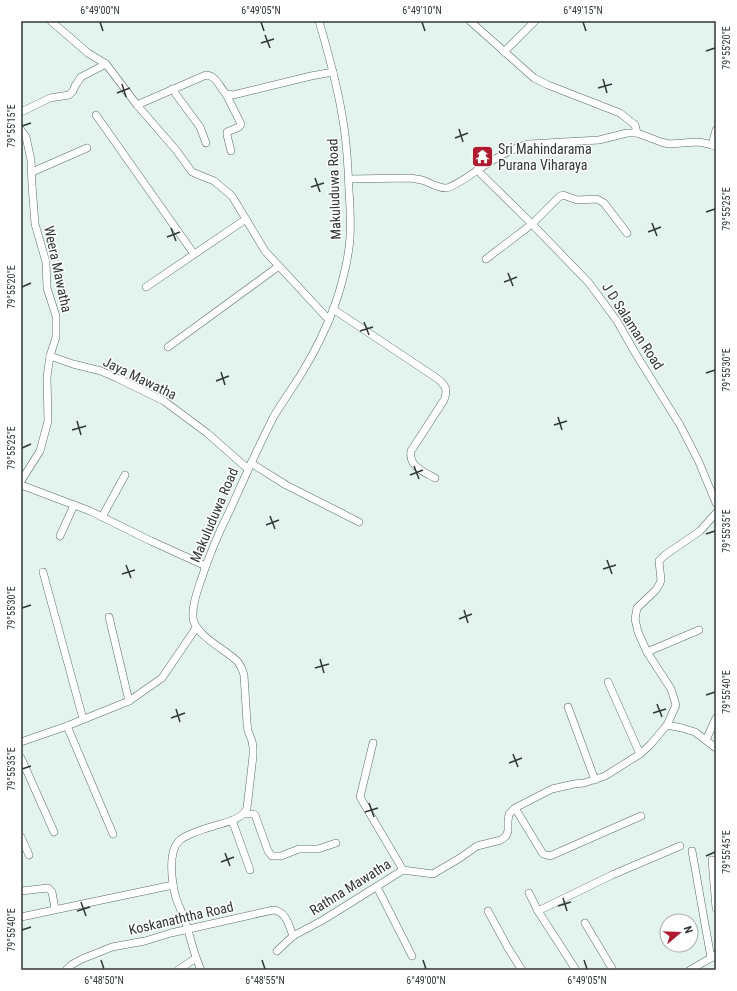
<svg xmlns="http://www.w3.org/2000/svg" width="737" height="991" viewBox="0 0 737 991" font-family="'Roboto Condensed',sans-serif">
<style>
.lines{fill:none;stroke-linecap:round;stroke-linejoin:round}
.minor-casing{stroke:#5b6b65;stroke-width:8}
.minor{stroke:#fff;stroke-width:7}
.ticks{fill:none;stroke:#303734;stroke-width:1.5}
.labels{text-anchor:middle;stroke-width:3;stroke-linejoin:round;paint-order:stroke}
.poi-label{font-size:14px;fill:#303734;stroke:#fff;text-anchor:start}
.street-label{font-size:14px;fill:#303734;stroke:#fff}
.neatline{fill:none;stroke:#303734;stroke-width:1.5}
.ticks-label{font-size:10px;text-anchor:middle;fill:#303734}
</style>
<rect width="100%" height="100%" fill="#e2f4ed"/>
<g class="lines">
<defs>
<g id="minor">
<polyline points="51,21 59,28 88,53 106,64 137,105 176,150 192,172 214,181 232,196 265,251 329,320"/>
<polyline points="470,21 534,78 548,85 620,113 635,125 637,133"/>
<polyline points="504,52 535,21"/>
<polyline points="172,89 200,127 206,143"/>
<polyline points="226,94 241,124 239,127 227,132 227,135 231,151"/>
<path d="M137,105L206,75C217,76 219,87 226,94L233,95L311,76L333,72"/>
<polyline points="21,112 50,98 69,95 73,91 75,86 81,77 106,64"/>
<polyline points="96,115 194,254"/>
<polyline points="21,130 26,137 31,160 32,185 35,224 46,262 47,288 56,316 56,337 50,356 47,377 48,421 40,451 21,481"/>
<polyline points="712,145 716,130"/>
<polyline points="477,170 532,224 589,283 617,321 637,356 680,425 698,460 716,503"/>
<polyline points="32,172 87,148"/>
<path d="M349,179L410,178C416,179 420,179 425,181C432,184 438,188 446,188C456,187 482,166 493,160C505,153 516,147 529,144L599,140L627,133H637L661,142L669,144L697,142L704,143L712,145L716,147"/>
<polyline points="486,259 532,224 559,197 563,195 577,200 597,199 604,203 627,233"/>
<polyline points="146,287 246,219"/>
<path d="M333,309L438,379C446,386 448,389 444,400L411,451C408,466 424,472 435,478"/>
<polyline points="168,347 279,266"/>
<polyline points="50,356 73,364 101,371 117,378 164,401 207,433 248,469"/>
<polyline points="251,463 286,485 359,522"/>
<polyline points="21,485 90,511 151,541 206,566"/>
<polyline points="102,517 125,475"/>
<polyline points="60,536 74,505"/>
<polyline points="43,572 83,719"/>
<polyline points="109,617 129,701"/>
<polyline points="647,652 699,630"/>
<polyline points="608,682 640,754"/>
<polyline points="568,707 595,780"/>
<polyline points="667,725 676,705 671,689 647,652 638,632 635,619 637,608 656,590 660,583 661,580 659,561 665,555 700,531 716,513"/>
<polyline points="67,726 113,834"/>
<polyline points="706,740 716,718"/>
<polyline points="21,742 67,726 129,701 162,678 196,628"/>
<polyline points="373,743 360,797 403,870"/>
<polyline points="21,758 54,832"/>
<polyline points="515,808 543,854 550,856 641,816"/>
<polyline points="244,814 253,814 255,815 268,851 272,856 281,856 299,849 318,849 336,843"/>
<polyline points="232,820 250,870"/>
<polyline points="21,837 29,855"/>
<polyline points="692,851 711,958"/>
<polyline points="712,860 716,908"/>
<polyline points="377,887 412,956"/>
<polyline points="21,891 48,888 52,892 55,909"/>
<polyline points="529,893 538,911 576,970"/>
<polyline points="488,911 508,948 522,970"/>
<polyline points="538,911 612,875 680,846"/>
<polyline points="21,917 173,885"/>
<polyline points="585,923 613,970"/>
<polyline points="277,951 293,936 323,920 403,870 433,874 460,858 477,846 501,840 506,836 508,831 508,821 509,814 515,808 552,789 574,784 584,783 605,776 640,754 650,745 667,725 682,728 695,732 716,748"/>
<path d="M66,970L71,965L82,959L112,947L145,941L171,933L273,910C286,911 289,925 293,936"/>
<polyline points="178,970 196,958"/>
<path d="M201,970C195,957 192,944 188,930C185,919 180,909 176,898C172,884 167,851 180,840C188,833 207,828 217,825C227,822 243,819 247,808L253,756V747L252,741L248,731L247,723L244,675C243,671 241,666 238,662C227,650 195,636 193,618C192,606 196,594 200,583C208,558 218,534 230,510C244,479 258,447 274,416C283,401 294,386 303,371C315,351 325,331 333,310C341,289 349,258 350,237C351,221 350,205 349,190C348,165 347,140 342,115C337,83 328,52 319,21"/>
<polyline points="690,970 716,955"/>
</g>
</defs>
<use href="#minor" class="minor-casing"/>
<use href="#minor" class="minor"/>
</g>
<path class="ticks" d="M100,22L103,31M261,22L264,31M422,22L425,31M583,22L586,31M265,35L270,48M261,43L274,39M706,51L715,48M603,79L607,93M122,84L126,97M598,88L612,84M117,93L130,88M22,126L31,123M459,129L463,142M455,138L468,133M315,178L320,192M311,187L324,183M706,212L715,209M652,223L657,236M171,228L176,241M648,232L661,227M167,237L180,232M508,273L513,286M504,282L517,277M22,287L31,283M364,322L369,335M360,331L373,327M221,372L225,385M706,373L715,370M216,381L229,376M558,417L562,430M77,421L81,435M554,425L567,421M72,430L86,426M22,448L31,444M414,466L419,479M410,475L423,470M270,516L275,529M266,525L279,520M706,534L715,531M607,560L612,574M126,565L131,578M603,569L616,565M122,574L135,570M22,608L31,605M464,610L468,623M459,619L472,614M320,659L324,673M315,668L329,664M706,695L715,692M657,704L662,717M176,709L180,722M653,713L666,709M171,718L185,713M513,754L518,767M509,763L522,758M22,769L31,766M369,803L374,817M365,812L378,808M225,853L230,866M706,856L715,852M221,862L234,857M563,898L567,911M81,902L86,916M558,906L571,902M77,911L90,907M22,930L31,927M101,960L104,969M262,960L265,969M423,960L426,969M584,960L587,969"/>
<defs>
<symbol id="temple-square" viewBox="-11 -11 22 22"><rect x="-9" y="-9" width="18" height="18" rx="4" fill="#af1c30" stroke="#fff"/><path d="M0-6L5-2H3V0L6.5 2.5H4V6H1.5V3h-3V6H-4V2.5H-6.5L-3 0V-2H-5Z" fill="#fff"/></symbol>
</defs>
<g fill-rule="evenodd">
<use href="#temple-square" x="470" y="144" width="25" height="25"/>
</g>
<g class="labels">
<g class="poi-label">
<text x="498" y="154">Sri Mahindarama<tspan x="498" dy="16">Purana Viharaya</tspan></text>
</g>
<g class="street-label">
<text transform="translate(334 189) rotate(-92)" y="5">Makuluduwa Road</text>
<text transform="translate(58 269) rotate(78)" y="5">Weera Mawatha</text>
<text transform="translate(633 326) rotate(57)" y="5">J D Salaman Road</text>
<text transform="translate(140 378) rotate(26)" y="5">Jaya Mawatha</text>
<text transform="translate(214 515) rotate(-67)" y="5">Makuluduwa Road</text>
<text transform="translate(350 887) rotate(-32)" y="5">Rathna Mawatha</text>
<text transform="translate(181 918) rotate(-13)" y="5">Koskanaththa Road</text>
</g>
</g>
<rect width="737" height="991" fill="none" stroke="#ffffff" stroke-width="44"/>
<g transform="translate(679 933) rotate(71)"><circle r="19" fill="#ffffff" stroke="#acafae"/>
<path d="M0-3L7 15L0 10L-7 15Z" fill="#af1c30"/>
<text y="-6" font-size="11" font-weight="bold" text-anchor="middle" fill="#303734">N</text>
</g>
<rect x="22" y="22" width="693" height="947" class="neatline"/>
<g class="ticks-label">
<text x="100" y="14">6°49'00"N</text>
<text x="261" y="14">6°49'05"N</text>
<text x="422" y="14">6°49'10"N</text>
<text x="583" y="14">6°49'15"N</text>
<text transform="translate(726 48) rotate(-90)" y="4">79°55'20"E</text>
<text transform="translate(11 126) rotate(-90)" y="4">79°55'15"E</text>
<text transform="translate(726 209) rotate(-90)" y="4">79°55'25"E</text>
<text transform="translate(11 287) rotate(-90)" y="4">79°55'20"E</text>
<text transform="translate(726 370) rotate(-90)" y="4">79°55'30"E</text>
<text transform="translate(11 448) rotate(-90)" y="4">79°55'25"E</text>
<text transform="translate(726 531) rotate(-90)" y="4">79°55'35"E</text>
<text transform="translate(11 608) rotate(-90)" y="4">79°55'30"E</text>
<text transform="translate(726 692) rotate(-90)" y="4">79°55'40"E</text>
<text transform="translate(11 769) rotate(-90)" y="4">79°55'35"E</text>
<text transform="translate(726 852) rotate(-90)" y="4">79°55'45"E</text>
<text transform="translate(11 930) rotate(-90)" y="4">79°55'40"E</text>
<text x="104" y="984">6°48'50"N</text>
<text x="265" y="984">6°48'55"N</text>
<text x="426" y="984">6°49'00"N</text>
<text x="587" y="984">6°49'05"N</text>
</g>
</svg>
